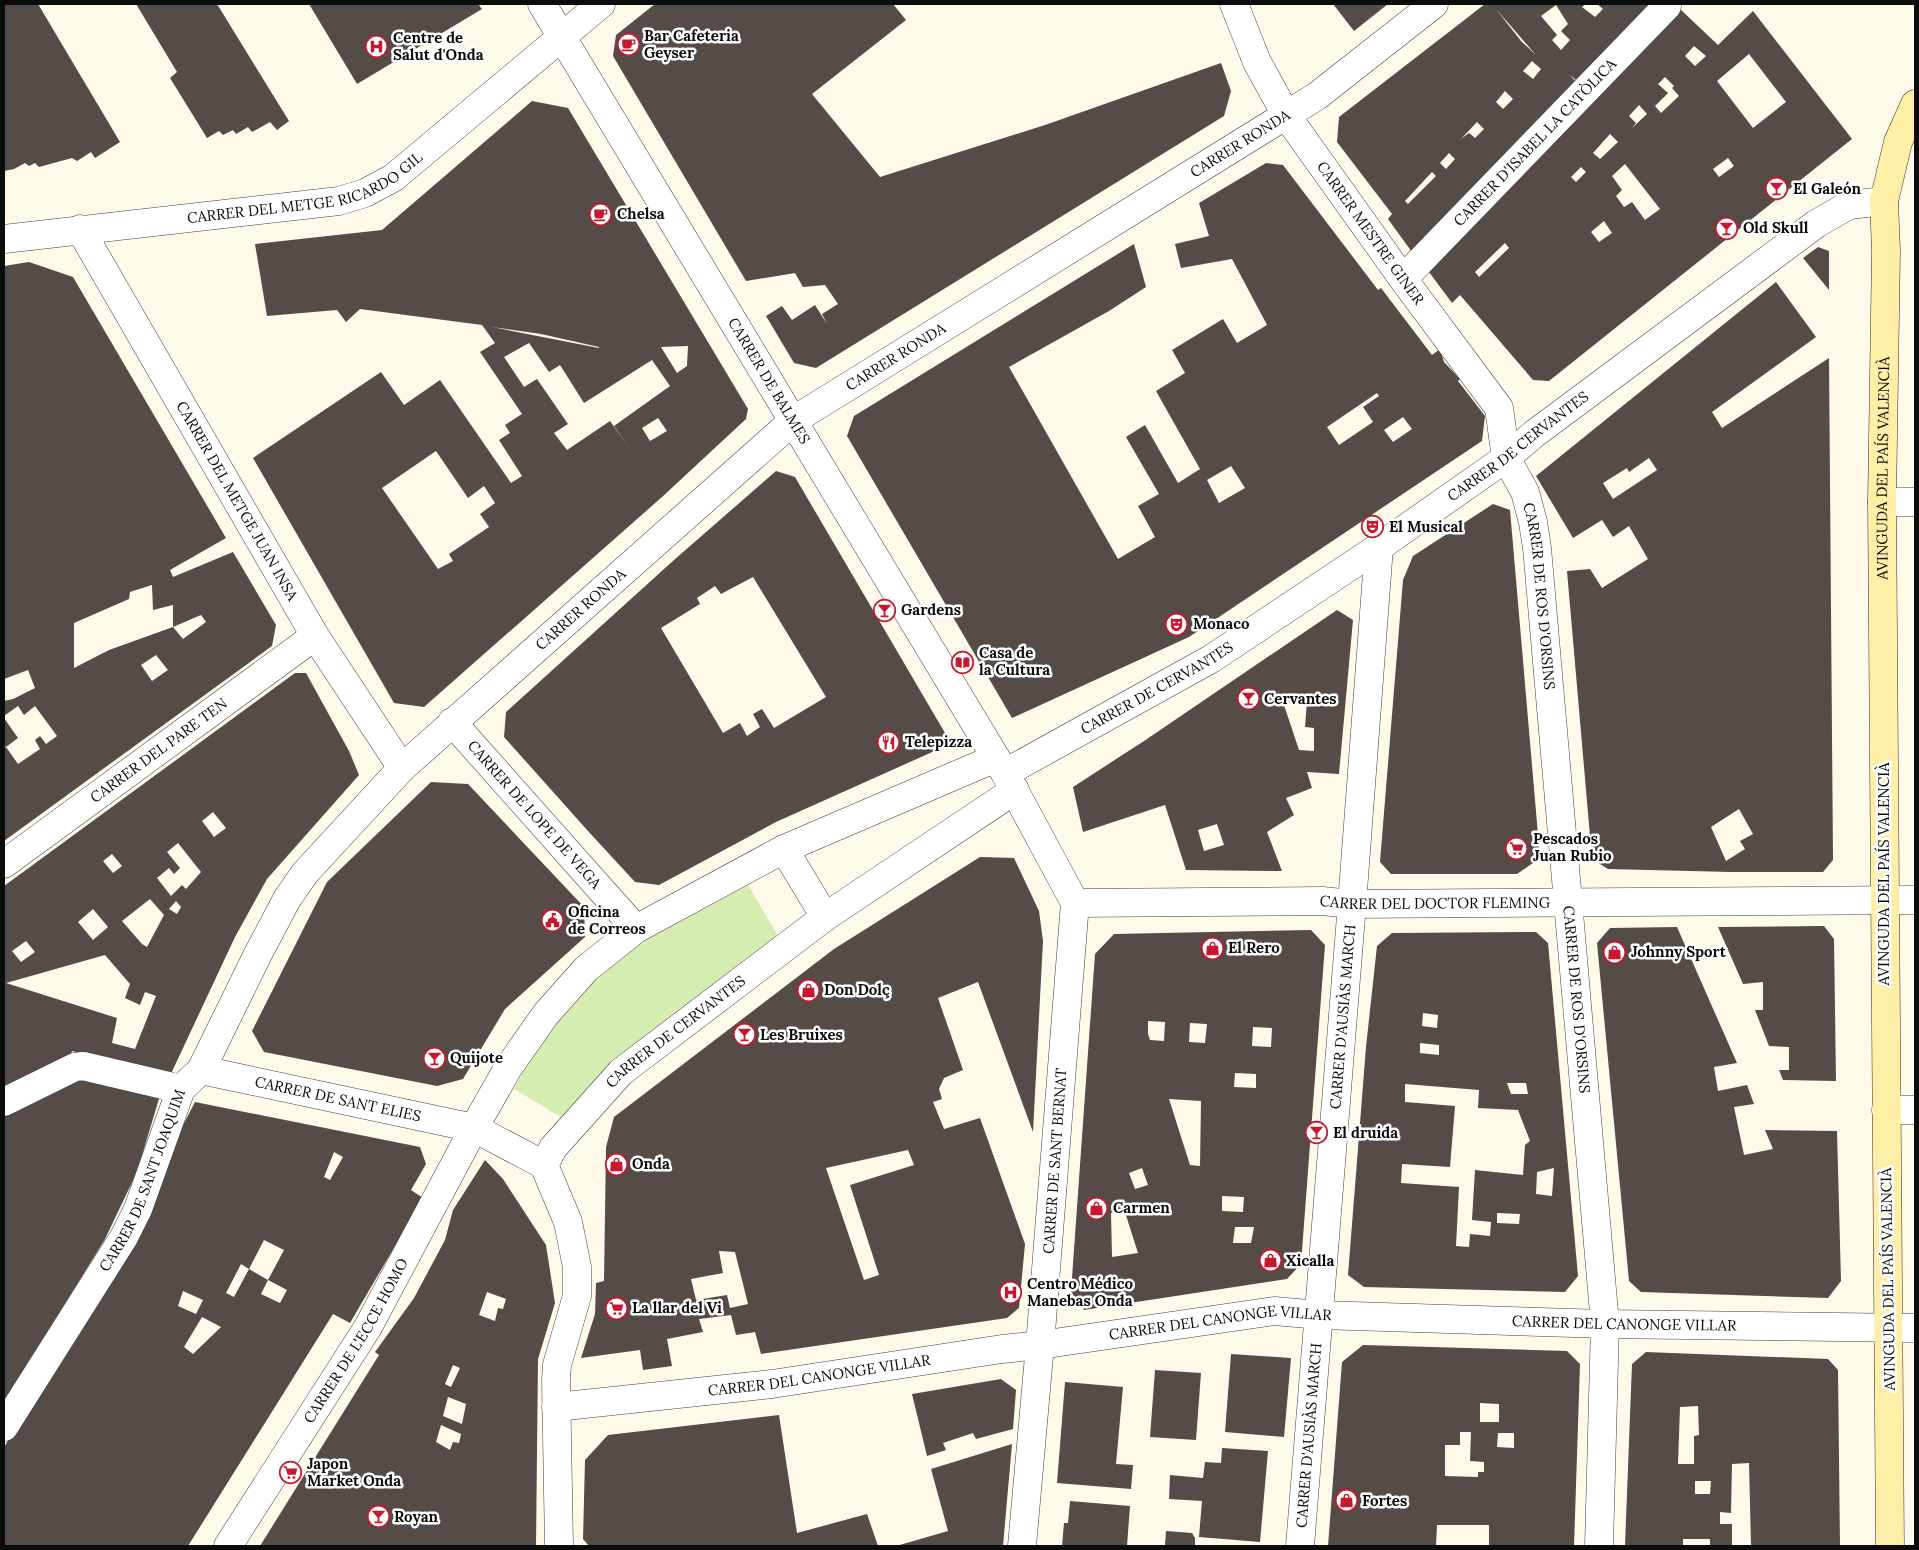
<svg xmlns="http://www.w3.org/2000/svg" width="1919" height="1550" viewBox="0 0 1919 1550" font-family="Lora,serif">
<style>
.green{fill:#d5edb1}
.building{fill:#554b47;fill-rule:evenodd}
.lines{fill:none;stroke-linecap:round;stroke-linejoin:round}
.street-casing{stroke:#3f3f3f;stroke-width:29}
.secondary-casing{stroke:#2e2e2e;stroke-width:29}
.street{stroke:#fff;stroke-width:28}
.secondary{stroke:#ffeea5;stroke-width:28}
.labels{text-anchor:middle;stroke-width:5;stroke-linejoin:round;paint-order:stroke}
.poi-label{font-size:15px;font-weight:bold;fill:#0c0c0c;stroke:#fff;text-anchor:start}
.street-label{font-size:15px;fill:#0c0c0c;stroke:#fff}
</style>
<rect width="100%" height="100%" fill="#fff9ea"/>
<polygon class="green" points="748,885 780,939 566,1120 514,1089 531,1057 561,1015 592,979 631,948"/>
<g class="building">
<polygon points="4,4 38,4 120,142 95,158 91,152 77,161 72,158 39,167 35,163 29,166 25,163 14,169 4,171"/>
<polygon points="136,4 217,4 289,121 277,130 270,122 252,132 248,127 236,134 233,130 223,135 219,131 207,138 170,78 177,72"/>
<polygon points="309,4 478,4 482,9 357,84"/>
<polygon points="655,4 893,4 906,20 812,94 880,177 1045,125 1221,63 1231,91 1224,116 816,368 794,363 766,316 782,306 792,320 815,305 827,324 822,314 838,304 825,285 803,287 795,273 746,281 613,56 616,35"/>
<polygon points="1333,4 1388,4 1354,31"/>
<path d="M1485,4H1586L1582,7L1595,17L1603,9L1597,4H1651L1577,81L1570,75L1576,82L1412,252L1388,219L1392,214L1337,142L1339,117ZM1556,5L1568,24L1561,31L1570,40L1561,50L1552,40L1557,35L1541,16ZM1496,9L1536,55L1521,41ZM1532,61L1541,69L1533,79L1523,71ZM1505,91L1513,99L1503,109L1496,102ZM1477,122L1484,129L1475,138L1469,133L1461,139ZM1449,153L1455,159L1446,169L1440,163ZM1432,172L1436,176L1408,204L1405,201Z"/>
<path d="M1680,9L1718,45L1753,11L1852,139L1549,381L1533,380L1460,295L1452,303L1429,272ZM1694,46L1706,56L1695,66L1685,56ZM1749,54L1786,102L1753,128L1717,81ZM1665,77L1674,86L1672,88L1679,96L1661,113L1655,106L1668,93L1658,84ZM1639,105L1647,114L1632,128L1636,123L1629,116ZM1610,134L1618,142L1600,159L1593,153ZM1728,158L1734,166L1719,177L1713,169ZM1625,164L1660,209L1645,220L1632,202L1624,207L1616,196L1622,190L1612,176ZM1581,167L1586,172L1576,182L1571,177ZM1604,221L1612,233L1599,242L1591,232ZM1505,243L1509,248L1479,277L1475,272Z"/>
<path d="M532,101L568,108L748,409L746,419L662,497L424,707L394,703L253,458L381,372L404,405L440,380L511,483L522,476L499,440L510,433L505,425L522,414L480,352L495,343L482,325L360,309L346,322L337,310L267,316L255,244L382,230ZM492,327L541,334L599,347V348ZM529,343L549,372L560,365L584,403L652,360L670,386L614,426L629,448L610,421L567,450L554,433L568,424L537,379L524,387L504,357ZM688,346L687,366L677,373L661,347ZM658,418L667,431L650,441L642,428ZM436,451L468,498L484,486L495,503L480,514L489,527L449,554L453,561L438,569L382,488Z"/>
<path d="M1266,163L1283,165L1378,290L1381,288L1432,355L1440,349L1444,362L1460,379L1458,381L1485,416L1482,441L1189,637L1012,718L847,436L854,416L1134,244L1146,287L1109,311L1009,367L1118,559L1155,537L1138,506L1159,494L1126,437L1145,425L1178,483L1200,469L1156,391L1185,373L1172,350L1223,319L1237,343L1267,325L1232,259L1181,268L1175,244L1209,236L1199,203ZM1377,393L1379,396L1363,407L1373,422L1339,445L1327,427ZM1403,417L1412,429L1393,442L1384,430ZM1231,466L1245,488L1219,503L1207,480Z"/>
<polygon points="1818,247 1829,251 1829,290 1803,258"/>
<path d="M29,262L73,277L226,538L170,570L173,577L233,552L276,625L272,646L4,841V749L6,747L4,745V718L18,738L6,747L18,764L40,749L35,740L40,736L46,744L57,736L35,706L24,715L18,706L4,716V701L13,699L35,688L28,670L4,679V266ZM152,585L153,610L173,605V627L201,615L206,622L183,639L173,627L109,650L74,668V623L129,599L130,592ZM156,655L168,670L152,681L141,665Z"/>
<path d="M1776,282L1816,337L1712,412L1722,428L1829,358L1833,860L1823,872H1731L1608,869L1592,859L1567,571L1590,569L1602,588L1648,559L1629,526L1613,537L1602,520L1573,538L1536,476ZM1649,458L1657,470L1613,499L1603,483L1627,468L1629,472ZM1739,809L1753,834L1740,841L1745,849L1726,861L1711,827Z"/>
<path d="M776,471L795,477L945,733L939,749L776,822L659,885L635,882L588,831L504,737L506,712L674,560ZM753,577L826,697L774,728L762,709L753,714L760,727L747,736L740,723L723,733L661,628L700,604L697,598L715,586L721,594Z"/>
<polygon points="1493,504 1510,510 1540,858 1517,874 1391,874 1380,862 1403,580 1413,556"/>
<path d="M1337,610L1353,620L1339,774L1307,772L1312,788L1286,798L1294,815L1267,832L1282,871L1186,870L1165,805L1083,832L1073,787L1144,741ZM1304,696L1307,701L1305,727L1314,728V751L1299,750L1284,705ZM1217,824L1224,845L1204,851L1198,830Z"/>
<path d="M295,673H306L349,751L359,775L267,879L235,937L169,1078L72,1051L70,1058L4,1088V886ZM213,812L226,828L214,837L202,821ZM178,843L201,872L186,889L182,885L171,896L157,878L169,868L174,874L180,868L167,852ZM112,854L122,866L113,873L103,861ZM150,899L164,915L147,947L142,944L122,921ZM176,901L181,907L177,914L169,909ZM93,909L108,927L93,940L78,922ZM26,941L35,952L21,962L12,951ZM105,955L130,984L125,998L140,1005L145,992L156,996L135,1049L112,1043L117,1018L6,983Z"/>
<polygon points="431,782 468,784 584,907 585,937 505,1009 463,1079 437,1086 264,1052 252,1031 327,882"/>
<path d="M980,857L1014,858L1039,911L1043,941L1033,1132L978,982L938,998L963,1070L944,1078L939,1089L942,1099L933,1102L944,1129L980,1118L1025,1244L1019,1308L1007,1318L761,1354L755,1332L736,1335L731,1315L699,1319L703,1332L667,1339L672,1366L643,1370L640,1350L581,1358L595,1314L596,1283L604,1281L606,1147L614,1117L834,949ZM908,1150L914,1165L850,1185L879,1275L864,1280L826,1168ZM719,1251L735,1252L748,1304L730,1308L727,1295L696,1300L691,1279L723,1273Z"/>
<polygon points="1824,926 1834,939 1836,1081 1783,1080 1779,1070 1789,1070 1789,1047 1769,1046 1755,1010 1763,1010 1763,982 1743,984 1718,927"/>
<polygon points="1677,927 1737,1063 1714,1067 1718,1091 1747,1085 1754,1104 1734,1107 1744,1155 1773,1149 1765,1130 1837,1131 1841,1281 1828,1298 1641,1292 1629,1281 1597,943 1610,928"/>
<path d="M1311,930L1325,945L1301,1264L1287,1279L1084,1310L1071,1292L1095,954L1114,934ZM1148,1021L1165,1022L1164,1041L1150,1040L1148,1034ZM1190,1023L1207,1024L1205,1043L1189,1042ZM1253,1027L1272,1028L1271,1047L1252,1046ZM1235,1073L1256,1074V1088L1234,1087ZM1169,1099L1201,1101L1200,1166L1190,1165ZM1142,1168L1148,1185L1135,1189L1129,1173ZM1222,1196L1244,1197L1243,1212L1222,1211ZM1124,1209L1138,1253L1112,1257L1111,1213ZM1235,1227H1254L1251,1243H1233Z"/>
<path d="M1536,932L1548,943L1578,1276L1565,1292L1364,1287L1348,1275L1366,1047L1377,946L1392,933ZM1423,1013L1438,1015L1437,1028L1422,1026ZM1420,1043L1439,1045V1055L1420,1053ZM1507,1083H1526L1528,1094H1511ZM1405,1084L1479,1090L1478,1108L1518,1110L1530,1141L1525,1145L1523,1175L1475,1170L1472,1220L1491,1222L1490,1236L1470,1234L1469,1247L1456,1246L1459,1187L1401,1183L1402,1164L1450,1167L1455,1106L1405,1102ZM1554,1168L1552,1196L1536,1194L1537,1172ZM1497,1213L1520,1214L1519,1224L1497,1223Z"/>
<polygon points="84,1074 161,1092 137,1172 105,1239 4,1403 4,1115"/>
<path d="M195,1102L420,1147L426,1164L411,1190L423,1198L350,1323L333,1314L188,1546H4V1447L68,1347ZM334,1152L343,1157L330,1180L324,1177ZM264,1240L284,1250L268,1280L287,1290L280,1303L261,1294L268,1280L249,1269L234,1297L226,1293L241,1264L249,1269ZM183,1291L203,1300L196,1314L178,1306ZM202,1317L221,1327L193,1354L184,1347Z"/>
<path d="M485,1160L503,1179L546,1245L555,1303L538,1359L536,1546H260L379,1355L375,1352L414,1298L445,1240L453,1210ZM487,1292L506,1299L503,1309L498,1308L495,1321L479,1315ZM453,1365L460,1368L451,1387L445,1384ZM448,1397L466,1404L462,1424L443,1416ZM441,1425L461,1434L459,1443L453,1442L450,1450L436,1442Z"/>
<path d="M1363,1345L1567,1351L1580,1364L1574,1546H1489V1525H1437L1436,1546H1328L1342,1362ZM1480,1403L1499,1404V1422H1480ZM1460,1432H1471L1470,1461L1484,1462V1472H1478V1477L1445,1476V1445H1460ZM1498,1433H1514V1448L1497,1447Z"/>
<path d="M1646,1352L1828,1359L1838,1370L1840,1546H1751L1749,1463L1732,1464L1731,1513L1720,1512V1524H1732V1546H1710V1539H1683V1546H1625L1632,1364ZM1698,1406L1699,1435L1694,1436V1464H1678L1680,1407ZM1695,1481H1711L1710,1494H1695Z"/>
<polygon points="1231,1354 1291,1358 1284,1437 1225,1432"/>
<polygon points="1155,1370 1201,1373 1196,1440 1150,1437"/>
<polygon points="1001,1379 1016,1390 1013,1429 976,1439 973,1433 943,1443 946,1450 927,1456 912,1394"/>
<polygon points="1065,1382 1123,1387 1116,1464 1133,1465 1131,1489 1057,1483"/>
<polygon points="779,1415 797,1533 867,1514 878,1546 589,1546 583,1539 585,1460 608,1435"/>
<polygon points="1012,1444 1003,1546 896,1546 948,1531 931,1469"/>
<polygon points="1222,1448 1268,1451 1260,1542 1199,1537 1202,1501 1169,1499 1170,1475 1203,1478 1205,1462 1221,1463"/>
<polygon points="1070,1501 1130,1506 1127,1546 1062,1546 1064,1523 1068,1523"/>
<polygon points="1166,1531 1192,1533 1195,1538 1195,1546 1165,1546"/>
</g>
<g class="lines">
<defs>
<g id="street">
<path id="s1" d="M542,4L1005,773L1075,903L1040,1345L1022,1546"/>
<path id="s2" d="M1234,4L1257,62L1286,115L1403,279L1499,408L1506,458L1525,492L1533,522L1537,548L1605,1324L1599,1546"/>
<path id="s3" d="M80,229L315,636L402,768"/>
<path id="s4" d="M4,239L339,201L365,193L393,178L601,4"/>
<path id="s5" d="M1403,279L1667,6"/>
<polyline points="1882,502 1915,502"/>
<path id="s6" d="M452,722L636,929"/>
<path id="s7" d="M1005,773L1211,659L1379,547L1506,458L1534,434L1816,224L1849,205L1884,201"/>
<polyline points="784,849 825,917"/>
<path id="s8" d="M4,864L315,636"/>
<path id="s9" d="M1075,903L1322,901L1352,904L1915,900"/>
<path id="s10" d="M201,1070L474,1128L544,1165L568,1222L577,1267V1296L557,1365L556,1379L559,1546"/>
<polyline points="4,1102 75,1067 83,1066 181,1089"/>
<polyline points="1886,1110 1915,1110"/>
<path id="s11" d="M544,1165L553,1148L621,1072L825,917L1015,790"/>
<path id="s12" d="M556,1407L772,1384L1002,1349L1040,1345L1274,1311L1320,1315L1605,1324L1915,1328"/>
<path id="s13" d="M4,1427L124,1237L138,1209L181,1089L201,1070L258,954L287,899L305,873L402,768L794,420L1317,96L1434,4"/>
<path id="s14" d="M228,1546L368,1327L474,1128L508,1068L546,1014L586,969L636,929L784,849L996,758"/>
<path id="s15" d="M1300,1546L1352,904L1379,547"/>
</g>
<g id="secondary">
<path id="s16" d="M1890,1546L1882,502L1886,251L1884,201L1898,142L1915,104"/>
</g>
</defs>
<use href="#street" class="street-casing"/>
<use href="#secondary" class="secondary-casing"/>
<use href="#street" class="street"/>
<use href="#secondary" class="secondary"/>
</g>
<defs>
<symbol id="cafe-ring" viewBox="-11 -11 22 22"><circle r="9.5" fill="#fff" stroke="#c8182f" stroke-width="1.5"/><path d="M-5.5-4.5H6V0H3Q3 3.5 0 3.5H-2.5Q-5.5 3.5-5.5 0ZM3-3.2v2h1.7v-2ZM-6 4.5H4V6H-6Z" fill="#c8182f"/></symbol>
<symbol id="hospital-ring" viewBox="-11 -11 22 22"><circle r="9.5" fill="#fff" stroke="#c8182f" stroke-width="1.5"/><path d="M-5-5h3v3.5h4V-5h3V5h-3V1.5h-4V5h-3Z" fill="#c8182f"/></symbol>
<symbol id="bar-ring" viewBox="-11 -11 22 22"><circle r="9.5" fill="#fff" stroke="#c8182f" stroke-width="1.5"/><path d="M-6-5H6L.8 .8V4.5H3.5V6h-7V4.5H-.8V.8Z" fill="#c8182f"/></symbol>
<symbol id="theatre-ring" viewBox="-11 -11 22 22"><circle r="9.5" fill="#fff" stroke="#c8182f" stroke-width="1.5"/><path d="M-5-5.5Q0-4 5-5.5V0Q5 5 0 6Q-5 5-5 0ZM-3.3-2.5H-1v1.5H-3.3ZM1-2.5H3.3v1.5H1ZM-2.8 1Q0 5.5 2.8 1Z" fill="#c8182f"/></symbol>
<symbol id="library-ring" viewBox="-11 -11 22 22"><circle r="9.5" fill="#fff" stroke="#c8182f" stroke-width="1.5"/><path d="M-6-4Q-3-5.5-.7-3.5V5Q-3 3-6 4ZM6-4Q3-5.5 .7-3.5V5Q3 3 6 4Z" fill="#c8182f"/></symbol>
<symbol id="restaurant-ring" viewBox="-11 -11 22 22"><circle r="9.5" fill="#fff" stroke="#c8182f" stroke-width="1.5"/><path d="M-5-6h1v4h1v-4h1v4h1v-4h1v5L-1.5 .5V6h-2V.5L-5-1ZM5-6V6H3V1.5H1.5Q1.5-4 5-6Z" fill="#c8182f"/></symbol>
<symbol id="supermarket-ring" viewBox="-11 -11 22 22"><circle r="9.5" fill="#fff" stroke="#c8182f" stroke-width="1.5"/><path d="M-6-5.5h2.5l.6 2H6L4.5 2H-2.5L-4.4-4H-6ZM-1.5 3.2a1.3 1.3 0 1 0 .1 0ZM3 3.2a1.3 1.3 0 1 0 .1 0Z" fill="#c8182f"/></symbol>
<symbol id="civic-ring" viewBox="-11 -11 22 22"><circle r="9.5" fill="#fff" stroke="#c8182f" stroke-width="1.5"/><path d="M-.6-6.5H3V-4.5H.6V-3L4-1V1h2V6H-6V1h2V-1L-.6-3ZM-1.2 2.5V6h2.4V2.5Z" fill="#c8182f"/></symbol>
<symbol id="shop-ring" viewBox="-11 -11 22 22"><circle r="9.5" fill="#fff" stroke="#c8182f" stroke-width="1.5"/><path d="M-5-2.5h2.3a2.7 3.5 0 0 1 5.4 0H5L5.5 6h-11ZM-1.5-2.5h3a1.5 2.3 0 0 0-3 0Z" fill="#c8182f"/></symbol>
</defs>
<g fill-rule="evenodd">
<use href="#cafe-ring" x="616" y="32" width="25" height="25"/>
<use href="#hospital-ring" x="364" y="34" width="25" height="25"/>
<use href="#bar-ring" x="1764" y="176" width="25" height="25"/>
<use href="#cafe-ring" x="588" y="202" width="25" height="25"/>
<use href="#bar-ring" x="1714" y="216" width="25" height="25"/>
<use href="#theatre-ring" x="1360" y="514" width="25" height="25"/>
<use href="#bar-ring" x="872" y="598" width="25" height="25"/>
<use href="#theatre-ring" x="1164" y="612" width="25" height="25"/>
<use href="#library-ring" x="950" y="650" width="25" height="25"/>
<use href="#bar-ring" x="1236" y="686" width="25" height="25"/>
<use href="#restaurant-ring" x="876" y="730" width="25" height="25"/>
<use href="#supermarket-ring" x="1504" y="836" width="25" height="25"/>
<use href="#civic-ring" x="540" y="908" width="25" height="25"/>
<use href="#shop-ring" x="1200" y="936" width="25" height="25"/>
<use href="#shop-ring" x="1602" y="940" width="25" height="25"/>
<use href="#shop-ring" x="796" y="978" width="25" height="25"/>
<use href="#bar-ring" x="732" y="1022" width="25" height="25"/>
<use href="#bar-ring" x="422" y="1046" width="25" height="25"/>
<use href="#bar-ring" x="1304" y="1120" width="25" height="25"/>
<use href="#shop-ring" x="604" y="1152" width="25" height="25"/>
<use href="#shop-ring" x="1084" y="1196" width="25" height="25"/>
<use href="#shop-ring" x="1258" y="1248" width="25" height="25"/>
<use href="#hospital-ring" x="998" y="1280" width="25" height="25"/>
<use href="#supermarket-ring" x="604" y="1296" width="25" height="25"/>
<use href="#supermarket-ring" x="278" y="1460" width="25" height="25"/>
<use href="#shop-ring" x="1334" y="1488" width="25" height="25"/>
<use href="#bar-ring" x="366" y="1504" width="25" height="25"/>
</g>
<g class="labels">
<g class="poi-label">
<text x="644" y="41">Bar Cafeteria<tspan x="644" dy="17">Geyser</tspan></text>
<text x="393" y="43">Centre de<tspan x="393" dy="17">Salut d'Onda</tspan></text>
<text x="1793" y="194">El Galeón</text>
<text x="617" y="219">Chelsa</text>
<text x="1743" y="233">Old Skull</text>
<text x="1389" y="532">El Musical</text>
<text x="901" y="615">Gardens</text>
<text x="1193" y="629">Monaco</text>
<text x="979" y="658">Casa de<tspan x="979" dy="17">la Cultura</tspan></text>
<text x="1264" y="704">Cervantes</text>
<text x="905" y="747">Telepizza</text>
<text x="1533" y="844">Pescados<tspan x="1533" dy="17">Juan Rubio</tspan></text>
<text x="568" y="917">Oficina<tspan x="568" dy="17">de Correos</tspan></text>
<text x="1228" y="953">El Rero</text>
<text x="1631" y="957">Johnny Sport</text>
<text x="824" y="995">Don Dolç</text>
<text x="760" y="1040">Les Bruixes</text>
<text x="450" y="1063">Quijote</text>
<text x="1333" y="1138">El druida</text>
<text x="632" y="1169">Onda</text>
<text x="1113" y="1213">Carmen</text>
<text x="1286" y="1266">Xicalla</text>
<text x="1027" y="1289">Centro Médico<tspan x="1027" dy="17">Manebas Onda</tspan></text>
<text x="632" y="1313">La llar del Vi</text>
<text x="307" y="1469">Japon<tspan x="307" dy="17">Market Onda</tspan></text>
<text x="1362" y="1506">Fortes</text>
<text x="394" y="1522">Royan</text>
</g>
<g class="street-label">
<text dy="5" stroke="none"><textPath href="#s5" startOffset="190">CARRER D'ISABEL LA CATÒLICA</textPath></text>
<text dy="5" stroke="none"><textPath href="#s13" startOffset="1826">CARRER RONDA</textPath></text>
<text dy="5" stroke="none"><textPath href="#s4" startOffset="308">CARRER DEL METGE RICARDO GIL</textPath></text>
<text dy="5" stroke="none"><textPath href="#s2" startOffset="268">CARRER MESTRE GINER</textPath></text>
<text dy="5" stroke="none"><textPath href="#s13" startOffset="1421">CARRER RONDA</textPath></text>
<text dy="5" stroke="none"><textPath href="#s1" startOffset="440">CARRER DE BALMES</textPath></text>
<text dy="5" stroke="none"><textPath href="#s7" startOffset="609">CARRER DE CERVANTES</textPath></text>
<text dy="5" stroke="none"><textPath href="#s16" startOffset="1078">AVINGUDA DEL PAÍS VALENCIÀ</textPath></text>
<text dy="5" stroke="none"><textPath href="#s3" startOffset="314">CARRER DEL METGE JUAN INSA</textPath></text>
<text dy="5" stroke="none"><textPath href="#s2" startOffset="680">CARRER DE ROS D'ORSINS</textPath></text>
<text dy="5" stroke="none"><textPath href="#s13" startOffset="1016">CARRER RONDA</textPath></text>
<text dy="5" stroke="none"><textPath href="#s7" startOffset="174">CARRER DE CERVANTES</textPath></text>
<text dy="5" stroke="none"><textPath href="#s8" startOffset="192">CARRER DEL PARE TEN</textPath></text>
<text dy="5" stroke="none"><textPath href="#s6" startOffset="124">CARRER DE LOPE DE VEGA</textPath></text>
<text transform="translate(1884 874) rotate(-90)" y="5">AVINGUDA DEL PAÍS VALENCIÀ</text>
<text dy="5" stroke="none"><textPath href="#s9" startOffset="360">CARRER DEL DOCTOR FLEMING</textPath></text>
<text dy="5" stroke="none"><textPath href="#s2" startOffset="1085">CARRER DE ROS D'ORSINS</textPath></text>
<text dy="5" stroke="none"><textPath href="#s15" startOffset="531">CARRER D'AUSIÀS MARCH</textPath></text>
<text dy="5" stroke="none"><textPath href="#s11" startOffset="189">CARRER DE CERVANTES</textPath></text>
<text dy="5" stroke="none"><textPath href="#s10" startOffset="140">CARRER DE SANT ELIES</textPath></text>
<text transform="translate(1055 1161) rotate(-86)" y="5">CARRER DE SANT BERNAT</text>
<text dy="5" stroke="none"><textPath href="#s13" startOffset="284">CARRER DE SANT JOAQUIM</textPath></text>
<text transform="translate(1888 1279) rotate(-91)" y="5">AVINGUDA DEL PAÍS VALENCIÀ</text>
<text dy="5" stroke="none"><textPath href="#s12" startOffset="1075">CARRER DEL CANONGE VILLAR</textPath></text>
<text dy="5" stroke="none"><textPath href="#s12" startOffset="670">CARRER DEL CANONGE VILLAR</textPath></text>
<text dy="5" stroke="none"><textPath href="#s14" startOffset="242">CARRER DE L'ECCE HOMO</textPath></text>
<text dy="5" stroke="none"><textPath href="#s12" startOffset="265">CARRER DEL CANONGE VILLAR</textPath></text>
<text dy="5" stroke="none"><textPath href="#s15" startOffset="111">CARRER D'AUSIÀS MARCH</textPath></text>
</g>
</g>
<rect width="1919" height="1550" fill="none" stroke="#0c0c0c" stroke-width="10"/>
</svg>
